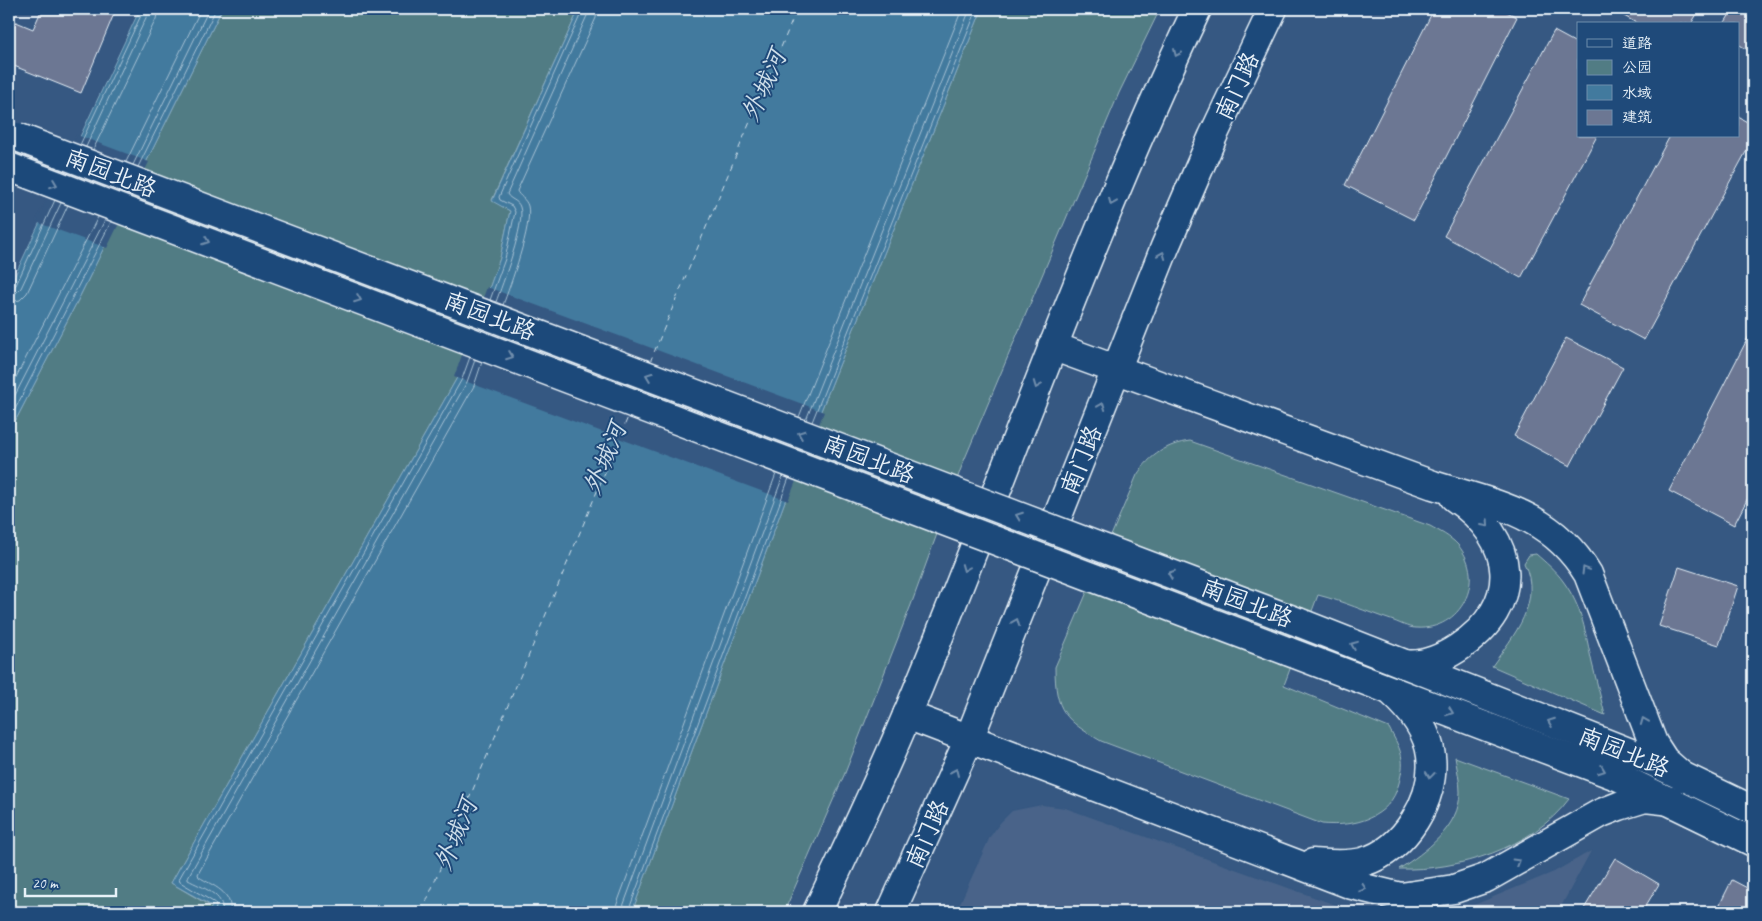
<svg xmlns="http://www.w3.org/2000/svg" width="1762" height="921" viewBox="0 0 1762 921" font-family="Caveat,'LXGW WenKai TC',sans-serif">
<style>
.built{fill:#496489}
.green{fill:#517c84;stroke:#9cb6be}
.water{fill:#427a9e;stroke:#84aac2}
.pier{fill:#365882}
.lines{fill:none;stroke-linecap:round;stroke-linejoin:round}
.shore{stroke:#a6c1d4;stroke-width:1}
.ferry{stroke:#cfdfea;stroke-width:1;stroke-dasharray:6 5;stroke-linecap:butt}
.building{fill:#6c7793;stroke:#e8f1f8}
.secondary-casing{stroke:#e8f1f8;stroke-width:31}
.secondary{stroke:#1f4a7a;stroke-width:28}
.secondary-bridge-casing{stroke:#e8f1f8;stroke-width:31;stroke-linecap:butt}
.secondary-bridge{stroke:#1f4a7a;stroke-width:28}
.oneway{stroke:#6f8dac}
.labels{text-anchor:middle;stroke-width:4;stroke-linejoin:round;paint-order:stroke}
.street-label{font-size:24px;fill:#e8f1f8;stroke:#1f4a7a}
.water-label{font-size:25px;font-style:italic;fill:#cfdfea;stroke:#1f4a7a}
</style>
<rect width="100%" height="100%" fill="#365882"/>
<filter id="ink" filterUnits="userSpaceOnUse"><feTurbulence type="fractalNoise" baseFrequency=".02" numOctaves="2"/><feDisplacementMap in="SourceGraphic" scale="10" xChannelSelector="R" yChannelSelector="G"/><feConvolveMatrix kernelMatrix="1 2 1 2 8 2 1 2 1" color-interpolation-filters="sRGB"/></filter>
<g filter="url(#ink)">
<g class="built">
<polygon points="1042,805 1065,808 1355,912 956,912 990,837 1000,823 1012,811"/>
<polygon points="1591,851 1558,912 1457,912 1554,872"/>
</g>
<g class="green">
<polygon points="222,9 579,9 492,200 510,211 500,258 458,376 171,883 212,907 209,912 9,912 9,433 79,298"/>
<polygon points="982,9 1160,9 1119,93 963,463 911,605 845,773 784,912 632,912 788,493"/>
<path d="M1190,441L1430,526C1439,531 1451,537 1458,545C1487,580 1461,631 1416,628C1408,628 1398,622 1391,620C1367,612 1342,601 1318,595L1284,685L1389,728C1394,738 1401,748 1402,760C1403,767 1401,775 1399,783C1390,819 1354,827 1322,824L1101,741C1065,720 1055,711 1055,667L1137,475C1150,455 1167,444 1190,441Z"/>
<path d="M1536,554C1545,562 1556,571 1563,581C1583,608 1585,632 1592,663C1596,680 1601,698 1605,715L1492,666C1514,635 1543,602 1524,563L1529,555Z"/>
<path d="M1455,757L1569,799C1533,848 1457,871 1399,869C1425,852 1460,827 1460,792C1460,781 1457,769 1455,757Z"/>
</g>
<g class="water">
<polygon points="140,9 222,9 79,298 9,433 9,288"/>
<polygon points="579,9 982,9 788,493 632,912 209,912 212,906 171,883 458,376 500,258 510,211 492,201"/>
</g>
<g class="pier">
<polygon points="77,135 149,162 107,248 36,222"/>
<polygon points="487,287 824,412 788,501 454,377"/>
</g>
<g class="lines">
<g class="shore">
<polyline points="80,145 144,9"/>
<polyline points="86,147 150,9"/>
<polyline points="93,150 156,19 158,9"/>
<polyline points="126,162 201,9"/>
<polyline points="133,165 209,9"/>
<polyline points="138,167 216,9"/>
<polyline points="9,289 16,285 55,200"/>
<polyline points="9,295 16,293 21,288 61,203"/>
<polyline points="490,300 505,259 515,212 512,206 500,200 499,197 583,9"/>
<polyline points="9,302 20,300 27,293 68,205"/>
<path d="M496,302C502,285 526,223 520,207C518,200 510,200 507,194L590,9"/>
<path d="M503,305C510,286 533,224 528,206C526,199 519,196 517,191L596,18L597,9"/>
<polyline points="9,391 98,217"/>
<polyline points="9,407 105,220"/>
<polyline points="799,417 962,9"/>
<polyline points="806,420 970,9"/>
<polyline points="9,421 111,222"/>
<polyline points="812,422 977,9"/>
<polyline points="215,912 216,907 215,903 180,882 179,879 462,379 470,357"/>
<path d="M222,912C226,895 201,887 188,880V877L467,382L475,360"/>
<path d="M230,912C233,892 213,886 199,877L198,874L474,386L482,362"/>
<polyline points="614,912 776,474"/>
<polyline points="621,912 783,476"/>
<polyline points="628,912 789,478"/>
</g>
<g class="ferry">
<polyline points="650,362 797,9"/>
<polyline points="422,912 628,417"/>
</g>
</g>
<g class="building">
<polygon points="42,9 116,9 81,93 9,64 9,19 33,29"/>
<polygon points="1434,9 1501,9 1517,17 1414,220 1345,185"/>
<polygon points="1612,9 1700,9 1691,24 1638,24"/>
<polygon points="1733,9 1753,9 1753,53 1738,44 1738,24 1724,24"/>
<polygon points="1554,31 1578,44 1578,136 1597,136 1521,278 1444,236"/>
<polygon points="1738,117 1753,125 1753,139 1644,340 1579,305 1670,136 1738,136"/>
<polygon points="1753,328 1753,488 1734,525 1669,491"/>
<polygon points="1566,338 1623,367 1570,466 1514,436"/>
<polygon points="1679,567 1738,586 1719,645 1659,626"/>
<polygon points="1615,858 1659,884 1642,912 1582,912"/>
<polygon points="1732,880 1753,891 1753,912 1716,912"/>
</g>
<g class="lines">
<defs>
<g id="secondary">
<path d="M1052,346L1433,485C1497,505 1551,513 1588,574L1653,743L1664,760L1681,775"/>
<polyline points="1298,622 1651,761 1753,810"/>
<polyline points="1287,651 1619,777 1753,842"/>
<path d="M1404,664C1423,667 1441,659 1458,648C1524,605 1517,539 1454,497"/>
<polyline points="907,715 1352,885 1401,897 1454,889 1486,878 1601,813 1619,806 1645,798 1672,801"/>
<path d="M1313,863C1329,864 1346,866 1363,862C1405,850 1436,799 1431,756C1428,730 1411,709 1392,692"/>
<path d="M817,912C848,847 879,782 907,715C1005,480 1087,239 1197,9"/>
<polyline points="891,912 969,739 1165,247 1213,136 1273,9"/>
</g>
</defs>
<use href="#secondary" class="secondary-casing"/>
<use href="#secondary" class="secondary"/>
<defs>
<g id="secondary-bridge">
<polyline points="17,137 1298,622"/>
<polyline points="9,167 1287,651"/>
</g>
</defs>
<use href="#secondary-bridge" class="secondary-bridge-casing"/>
<use href="#secondary-bridge" class="secondary-bridge"/>
</g>
<defs><path id="oneway-chevron" d="M-2-3.5L2.5 0L-2 3.5" fill="none" stroke-width="1.6" stroke-linecap="round" stroke-linejoin="round" transform="scale(1.25)"/></defs>
<g class="oneway">
<use href="#oneway-chevron" transform="translate(1177 53) rotate(114)"/>
<use href="#oneway-chevron" transform="translate(54 184) rotate(21)"/>
<use href="#oneway-chevron" transform="translate(1112 202) rotate(113)"/>
<use href="#oneway-chevron" transform="translate(206 241) rotate(21)"/>
<use href="#oneway-chevron" transform="translate(1162 255) rotate(-68)"/>
<use href="#oneway-chevron" transform="translate(358 299) rotate(21)"/>
<use href="#oneway-chevron" transform="translate(510 356) rotate(21)"/>
<use href="#oneway-chevron" transform="translate(649 376) rotate(-159)"/>
<use href="#oneway-chevron" transform="translate(1037 385) rotate(111)"/>
<use href="#oneway-chevron" transform="translate(1102 406) rotate(-68)"/>
<use href="#oneway-chevron" transform="translate(801 434) rotate(-159)"/>
<use href="#oneway-chevron" transform="translate(1019 516) rotate(-159)"/>
<use href="#oneway-chevron" transform="translate(1486 524) rotate(49)"/>
<use href="#oneway-chevron" transform="translate(965 568) rotate(111)"/>
<use href="#oneway-chevron" transform="translate(1585 570) rotate(-121)"/>
<use href="#oneway-chevron" transform="translate(1171 574) rotate(-159)"/>
<use href="#oneway-chevron" transform="translate(1016 622) rotate(-68)"/>
<use href="#oneway-chevron" transform="translate(1354 645) rotate(-158)"/>
<use href="#oneway-chevron" transform="translate(1450 712) rotate(21)"/>
<use href="#oneway-chevron" transform="translate(1644 721) rotate(-112)"/>
<use href="#oneway-chevron" transform="translate(1551 722) rotate(-159)"/>
<use href="#oneway-chevron" transform="translate(1602 770) rotate(21)"/>
<use href="#oneway-chevron" transform="translate(955 772) rotate(-66)"/>
<use href="#oneway-chevron" transform="translate(1430 775) rotate(96)"/>
<use href="#oneway-chevron" transform="translate(1517 862) rotate(-31)"/>
<use href="#oneway-chevron" transform="translate(1363 888) rotate(18)"/>
</g>
</g>
<g class="labels">
<g class="street-label">
<text transform="translate(1237 86) rotate(-65)" y="8">南门路</text>
<text transform="translate(111 173) rotate(21)" y="8">南园北路</text>
<text transform="translate(490 316) rotate(21)" y="8">南园北路</text>
<text transform="translate(869 459) rotate(21)" y="8">南园北路</text>
<text transform="translate(1081 460) rotate(-68)" y="8">南门路</text>
<text transform="translate(1247 603) rotate(21)" y="8">南园北路</text>
<text transform="translate(1624 752) rotate(22)" y="8">南园北路</text>
<text transform="translate(927 834) rotate(-66)" y="8">南门路</text>
</g>
<g class="water-label">
<text transform="translate(763 85) rotate(-66)" y="9">外城河</text>
<text transform="translate(604 458) rotate(-68)" y="9">外城河</text>
<text transform="translate(455 834) rotate(-68)" y="9">外城河</text>
</g>
</g>
<rect width="1762" height="921" fill="none" stroke="#1f4a7a" stroke-width="30"/>
<rect x="15" y="15" width="1732" height="891" fill="none" stroke="#e8f1f8" stroke-width="2" filter="url(#ink)"/>
<rect x="1577" y="22" width="162" height="115" fill="#1f4a7a" stroke="#6f8dac"/>
<rect x="1587" y="39" width="25" height="8" fill="#1f4a7a" stroke="#6f8dac"/>
<text x="1622" y="48" font-size="15" fill="#e8f1f8">道路</text>
<rect x="1587" y="60" width="25" height="15" fill="#517c84" stroke="#6f8dac"/>
<text x="1622" y="72" font-size="15" fill="#e8f1f8">公园</text>
<rect x="1587" y="85" width="25" height="15" fill="#427a9e" stroke="#6f8dac"/>
<text x="1622" y="98" font-size="15" fill="#e8f1f8">水域</text>
<rect x="1587" y="110" width="25" height="15" fill="#6c7793" stroke="#6f8dac"/>
<text x="1622" y="122" font-size="15" fill="#e8f1f8">建筑</text>
<path d="M25 888v8h91v-8" fill="none" stroke="#e8f1f8" stroke-width="2.5"/>
<text x="32" y="888" font-size="15" fill="#e8f1f8" stroke="#1f4a7a" stroke-width="4" paint-order="stroke">20 m</text>
</svg>
